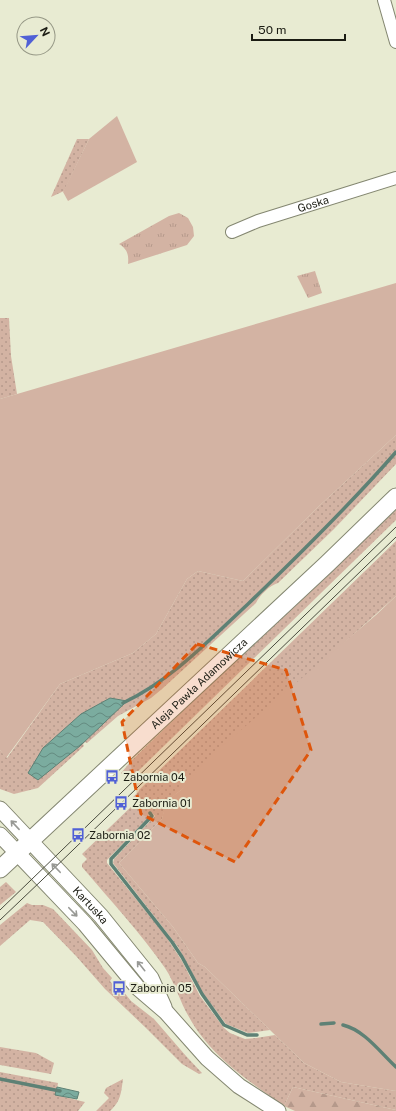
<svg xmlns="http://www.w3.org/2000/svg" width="396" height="1111" viewBox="0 0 396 1111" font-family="'Public Sans',sans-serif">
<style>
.grass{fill:url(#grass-dots)}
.forest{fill:url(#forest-firs)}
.park{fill:url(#park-tufts)}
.garden{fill:#d3b3a3}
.water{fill:url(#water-waves);stroke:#5e8175}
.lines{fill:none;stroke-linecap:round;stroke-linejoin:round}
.stream{stroke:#5e8175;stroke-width:3.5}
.minor-casing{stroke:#848771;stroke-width:14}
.tertiary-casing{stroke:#848771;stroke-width:17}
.secondary-casing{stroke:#848771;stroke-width:19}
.minor{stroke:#fff;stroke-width:12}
.tertiary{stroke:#fff;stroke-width:15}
.secondary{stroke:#fff;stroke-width:17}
.tram{stroke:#4a4c3f;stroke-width:1}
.oneway{stroke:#989995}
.marked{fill:#de560c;fill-opacity:0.2;stroke:#de560c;stroke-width:3;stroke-dasharray:8 5;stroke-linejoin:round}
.labels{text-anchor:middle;stroke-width:4;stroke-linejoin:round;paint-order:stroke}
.street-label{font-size:11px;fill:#1b1c13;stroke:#e8ebd2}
.poi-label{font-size:11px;fill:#1b1c13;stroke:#e8ebd2;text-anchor:start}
</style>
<defs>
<pattern id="grass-dots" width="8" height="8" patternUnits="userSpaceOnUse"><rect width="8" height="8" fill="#d3b3a3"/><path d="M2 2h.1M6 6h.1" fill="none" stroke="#b5998b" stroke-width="1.8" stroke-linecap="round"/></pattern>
<pattern id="forest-firs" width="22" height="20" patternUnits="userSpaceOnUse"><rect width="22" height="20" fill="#d3b3a3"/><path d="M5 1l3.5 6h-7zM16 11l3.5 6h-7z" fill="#b5998b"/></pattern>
<pattern id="park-tufts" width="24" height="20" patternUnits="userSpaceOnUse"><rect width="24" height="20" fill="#d3b3a3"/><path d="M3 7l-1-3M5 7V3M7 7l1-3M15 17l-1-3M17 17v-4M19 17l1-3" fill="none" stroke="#b5998b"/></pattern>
<pattern id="water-waves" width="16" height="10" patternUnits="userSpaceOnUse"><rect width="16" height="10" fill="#7bac9f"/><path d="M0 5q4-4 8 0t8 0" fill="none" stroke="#648b80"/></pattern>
</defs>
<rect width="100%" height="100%" fill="#e8ebd2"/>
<g class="grass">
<polygon points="77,139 89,139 64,191 51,197"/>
<polygon points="0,318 9,318 11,356 17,394 0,399"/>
<path d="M396,435V464L334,529L278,583C270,585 259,596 256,603L162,689L151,698L118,716L87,743L85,742L83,744L84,746L38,788L14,794L0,789V750L7,758L60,684L133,653L156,634L187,579L198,571L243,581L318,507Z"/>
<polygon points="396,510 396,520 129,780 121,773 132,760 292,606"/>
<path d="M396,541V596L181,790L167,801L162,819L119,863L173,927L198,963L205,967L270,1030L248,1033L226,1024L203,993L178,947L113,863L114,859L155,816L151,812L149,814L150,816L107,860V863L165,935L182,961L200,996L224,1028L230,1033L245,1039L256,1038L275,1035L304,1063L341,1082L396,1091V1110L293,1087L284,1106C249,1081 211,1057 189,1017C180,1002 175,983 165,968C140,932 110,900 82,867V864L87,859L82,854L135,803L132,798L139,791V790Z"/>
<polygon points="6,882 16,892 0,905 0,887"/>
<polygon points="27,903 32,905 43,905 53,909 92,950 103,968 112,978 110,981 120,993 123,991 131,1001 154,1019 186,1056 202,1073 199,1074 182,1064 146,1028 105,989 76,956 43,922 30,920 0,946 0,925"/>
<polygon points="0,1047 36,1053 54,1063 51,1074 0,1065"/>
<polygon points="0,1072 58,1083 56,1095 85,1102 78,1111 0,1111"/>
<path d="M123,1079C121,1093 121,1101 110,1111H96L109,1098L104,1093L106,1088Z"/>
</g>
<polygon class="forest" points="293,1087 396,1110 396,1111 295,1111 284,1106"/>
<g class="park">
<path d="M179,213L188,218L193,227L194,236L187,245L128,264C129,254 127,249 119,244L169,216Z"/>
<polygon points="315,271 322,293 308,298 297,276"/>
</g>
<g class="garden">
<polygon points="117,116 137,162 68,201 63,192 89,139"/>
<polygon points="396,283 396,435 318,507 243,581 198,571 187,579 156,634 133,653 60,684 6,758 0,750 0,399"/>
<polygon points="396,596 396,1091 341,1082 304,1063 205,967 198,963 173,927 119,863 162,819 166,801 181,790 208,758 376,615"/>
</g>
<g class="water">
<polygon points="110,698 127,701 80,746 38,780 28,773 43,748 81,714"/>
<polygon points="57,1087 79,1092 77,1099 55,1095"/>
</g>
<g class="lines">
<g class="stream">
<path d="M123,703C172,680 209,640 248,604C299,555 350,505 396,452"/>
<polyline points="150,813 152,816 111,859 111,864 172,942 182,957 202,994 224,1025 247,1035 257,1035"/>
<polyline points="321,1024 334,1023"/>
<path d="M343,1025C364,1030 380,1052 396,1067"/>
<polyline points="0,1079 60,1091"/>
</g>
<defs>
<g id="minor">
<polyline points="384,0 396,42"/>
<path id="s1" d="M232,232L258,221L396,178"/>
</g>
<g id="tertiary">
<path id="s2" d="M0,809L101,916L151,978L164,1007"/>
<polyline points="0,835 85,924 138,988 166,1012 207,1058 239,1086 278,1111"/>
</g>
<g id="secondary">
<path id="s3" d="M0,869L327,564L396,497"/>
</g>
</defs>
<use href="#minor" class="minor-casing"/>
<use href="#tertiary" class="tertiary-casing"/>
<use href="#secondary" class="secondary-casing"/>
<use href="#minor" class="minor"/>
<use href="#tertiary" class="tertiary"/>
<use href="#secondary" class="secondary"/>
<g class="tram">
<polyline points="0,910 396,527"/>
<polyline points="0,920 42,880 396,537"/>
</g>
</g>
<defs><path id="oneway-shaft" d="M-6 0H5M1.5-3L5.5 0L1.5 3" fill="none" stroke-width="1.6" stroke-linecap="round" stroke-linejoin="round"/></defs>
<g class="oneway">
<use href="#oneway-shaft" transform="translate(15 825) rotate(-133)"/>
<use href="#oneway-shaft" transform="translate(56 868) rotate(-134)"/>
<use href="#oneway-shaft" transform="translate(73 912) rotate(46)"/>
<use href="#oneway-shaft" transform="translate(141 966) rotate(-129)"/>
</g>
<path class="marked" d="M197,644L286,670L311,750L235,862L141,814L122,722Z"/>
<defs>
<symbol id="bus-bare" viewBox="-9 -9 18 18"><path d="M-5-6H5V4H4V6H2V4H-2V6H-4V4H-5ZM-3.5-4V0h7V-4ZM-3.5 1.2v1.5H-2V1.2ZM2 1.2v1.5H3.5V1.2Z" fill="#5060d6" stroke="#e8ebd2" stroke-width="2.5" paint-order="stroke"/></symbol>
</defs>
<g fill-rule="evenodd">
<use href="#bus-bare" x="102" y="767" width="20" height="20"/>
<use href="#bus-bare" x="111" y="793" width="20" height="20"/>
<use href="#bus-bare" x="68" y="825" width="20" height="20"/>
<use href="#bus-bare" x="109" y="978" width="20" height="20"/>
</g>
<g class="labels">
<g class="street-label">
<text dy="4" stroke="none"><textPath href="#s1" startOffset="86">Goska</textPath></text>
<text dy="4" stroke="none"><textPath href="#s3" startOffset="272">Aleja Pawła Adamowicza</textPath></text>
<text dy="4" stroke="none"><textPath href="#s2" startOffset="132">Kartuska</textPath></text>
</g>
<g class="poi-label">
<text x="123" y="781">Zabornia 04</text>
<text x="132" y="807">Zabornia 01</text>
<text x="89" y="839">Zabornia 02</text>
<text x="130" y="992">Zabornia 05</text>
</g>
</g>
<g transform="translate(36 36) rotate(64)"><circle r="19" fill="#e8ebd2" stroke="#969886"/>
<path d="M0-3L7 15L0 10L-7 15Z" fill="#5060d6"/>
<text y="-6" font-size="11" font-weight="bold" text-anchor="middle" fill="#1b1c13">N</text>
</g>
<path d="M252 34v6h93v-6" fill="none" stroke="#1b1c13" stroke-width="2"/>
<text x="258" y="34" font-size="12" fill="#1b1c13" stroke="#e8ebd2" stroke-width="3" paint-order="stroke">50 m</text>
</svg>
